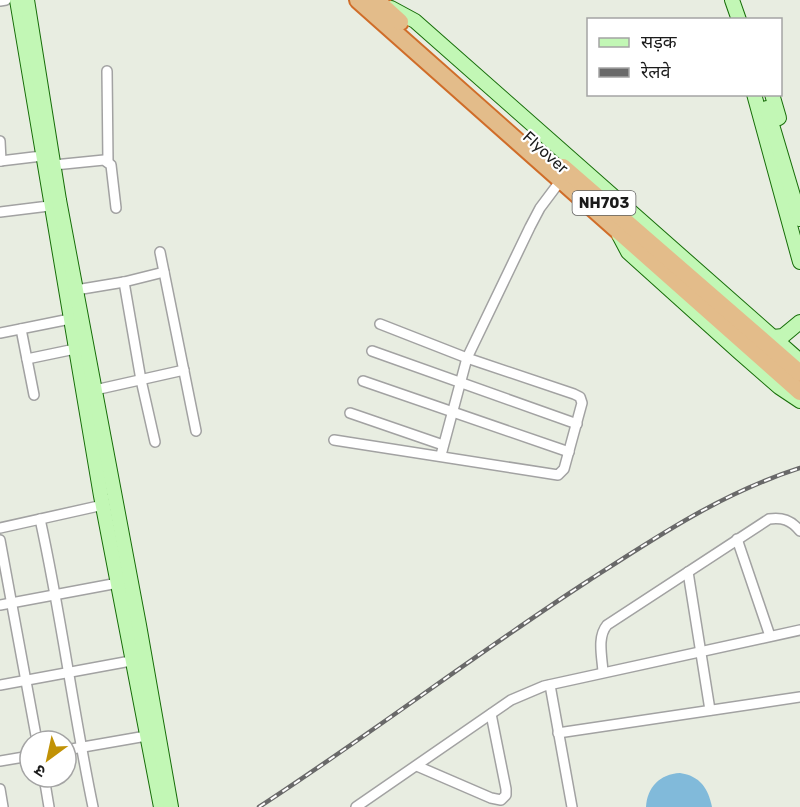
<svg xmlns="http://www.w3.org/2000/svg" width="800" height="807" viewBox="0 0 800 807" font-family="Rubik,'Noto Sans Devanagari',sans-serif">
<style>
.pitch{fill:#81bada}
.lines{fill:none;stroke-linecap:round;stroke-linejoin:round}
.street-casing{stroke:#a2a2a2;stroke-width:12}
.secondary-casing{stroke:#166d08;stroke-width:16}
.highway-casing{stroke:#d06d29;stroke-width:20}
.street{stroke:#fff;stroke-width:9}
.secondary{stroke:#c2f7b5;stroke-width:14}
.highway{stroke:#e3bc8a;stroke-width:16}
.rail-casing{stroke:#696969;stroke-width:4.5}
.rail{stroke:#fff;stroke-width:2;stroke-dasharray:7;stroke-linecap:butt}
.labels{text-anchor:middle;stroke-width:4.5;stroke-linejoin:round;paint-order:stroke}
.shield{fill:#fff;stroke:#5f5f5f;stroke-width:1.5}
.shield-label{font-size:15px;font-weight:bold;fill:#1b1b1b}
.street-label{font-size:16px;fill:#1b1b1b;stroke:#fff}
</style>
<rect width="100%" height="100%" fill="#e8ede1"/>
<path class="pitch" d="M680,773C700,776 708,788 712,807H646C647,787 660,774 680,773Z"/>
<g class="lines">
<defs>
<g id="street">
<polyline points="0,1 6,0"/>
<polyline points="107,71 108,162"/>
<polyline points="0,141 1,161"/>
<polyline points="0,161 42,156"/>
<polyline points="54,165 104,160 111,165 116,208"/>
<polyline points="0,212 57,205"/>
<polyline points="160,252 196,431"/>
<polyline points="124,282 141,380 155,442"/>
<polyline points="76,290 124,282 164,272"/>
<polyline points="21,329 34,395"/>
<polyline points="0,333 70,319"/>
<polyline points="372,351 577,424"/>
<polyline points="27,359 75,349"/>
<polyline points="363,381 569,452"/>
<polyline points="95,390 184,370"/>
<polyline points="350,413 443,445"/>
<polyline points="334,440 558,475 564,469 582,403 580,397 574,394 467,358 380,324"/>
<polyline points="441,455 467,358 530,227 540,208 561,180"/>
<path d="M40,519C61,614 73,711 93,807"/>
<polyline points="0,528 103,505"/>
<polyline points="737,539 770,636"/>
<polyline points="0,540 37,741"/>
<polyline points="688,572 710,710"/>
<polyline points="0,605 118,583"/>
<path d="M603,672C602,656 597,637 607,625L769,519C782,517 791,520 800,531"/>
<polyline points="0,685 136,660"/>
<polyline points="550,685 572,807"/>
<polyline points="558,733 800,697"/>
<polyline points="66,750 152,735"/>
<polyline points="0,761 30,756"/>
<polyline points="417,766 491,798 501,800 506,795 506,789 491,714"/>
<polyline points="44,777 49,807"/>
<polyline points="0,789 3,807"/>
<polyline points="356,807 511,700 544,686 800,630"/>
</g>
<g id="secondary">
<polyline points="17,0 101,496 161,807"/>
<polyline points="27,0 59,200 139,625 171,807"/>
<polyline points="732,0 739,20"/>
<polyline points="391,8 415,21 800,361"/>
<polyline points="754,94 800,262"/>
<polyline points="772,94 779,118"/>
<polyline points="767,108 800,219"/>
<polyline points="619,235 628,252 739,352 779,387 800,401"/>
<polyline points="773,337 783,336 800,322"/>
</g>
<g id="highway">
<polyline points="358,0 800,392"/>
<polyline points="376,0 400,22"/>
<polyline points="563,167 800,373"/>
</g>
</defs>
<use href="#street" class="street-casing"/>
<use href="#secondary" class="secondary-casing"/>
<use href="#highway" class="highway-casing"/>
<use href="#street" class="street"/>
<use href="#secondary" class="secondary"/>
<use href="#highway" class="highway"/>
<defs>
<path id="rail" d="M259,807C371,734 477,653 588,581C656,537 722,493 800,468"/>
</defs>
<use href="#rail" class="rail-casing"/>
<use href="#rail" class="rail"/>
</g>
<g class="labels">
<rect class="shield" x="572.5" y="191" width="63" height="24" rx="4.5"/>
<g class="shield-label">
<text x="604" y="208">NH703</text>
</g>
<g class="street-label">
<text transform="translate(546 152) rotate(42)" y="6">Flyover</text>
</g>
</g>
<rect x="587" y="18" width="195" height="78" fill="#ffffff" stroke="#a4a4a4" stroke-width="1.5"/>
<rect x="599" y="38" width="30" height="9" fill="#c2f7b5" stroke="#a4a4a4" stroke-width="1.5"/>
<text x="641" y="48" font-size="18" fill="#1b1b1b">सड़क</text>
<rect x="599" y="68" width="30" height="9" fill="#696969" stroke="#a4a4a4" stroke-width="1.5"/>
<text x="641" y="78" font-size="18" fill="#1b1b1b">रेलवे</text>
<g transform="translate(48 759) rotate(213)"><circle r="28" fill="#ffffff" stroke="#a4a4a4" stroke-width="1.5"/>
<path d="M0-4.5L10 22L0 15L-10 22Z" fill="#c19206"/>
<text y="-9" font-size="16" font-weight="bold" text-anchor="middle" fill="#1b1b1b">उ</text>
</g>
</svg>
